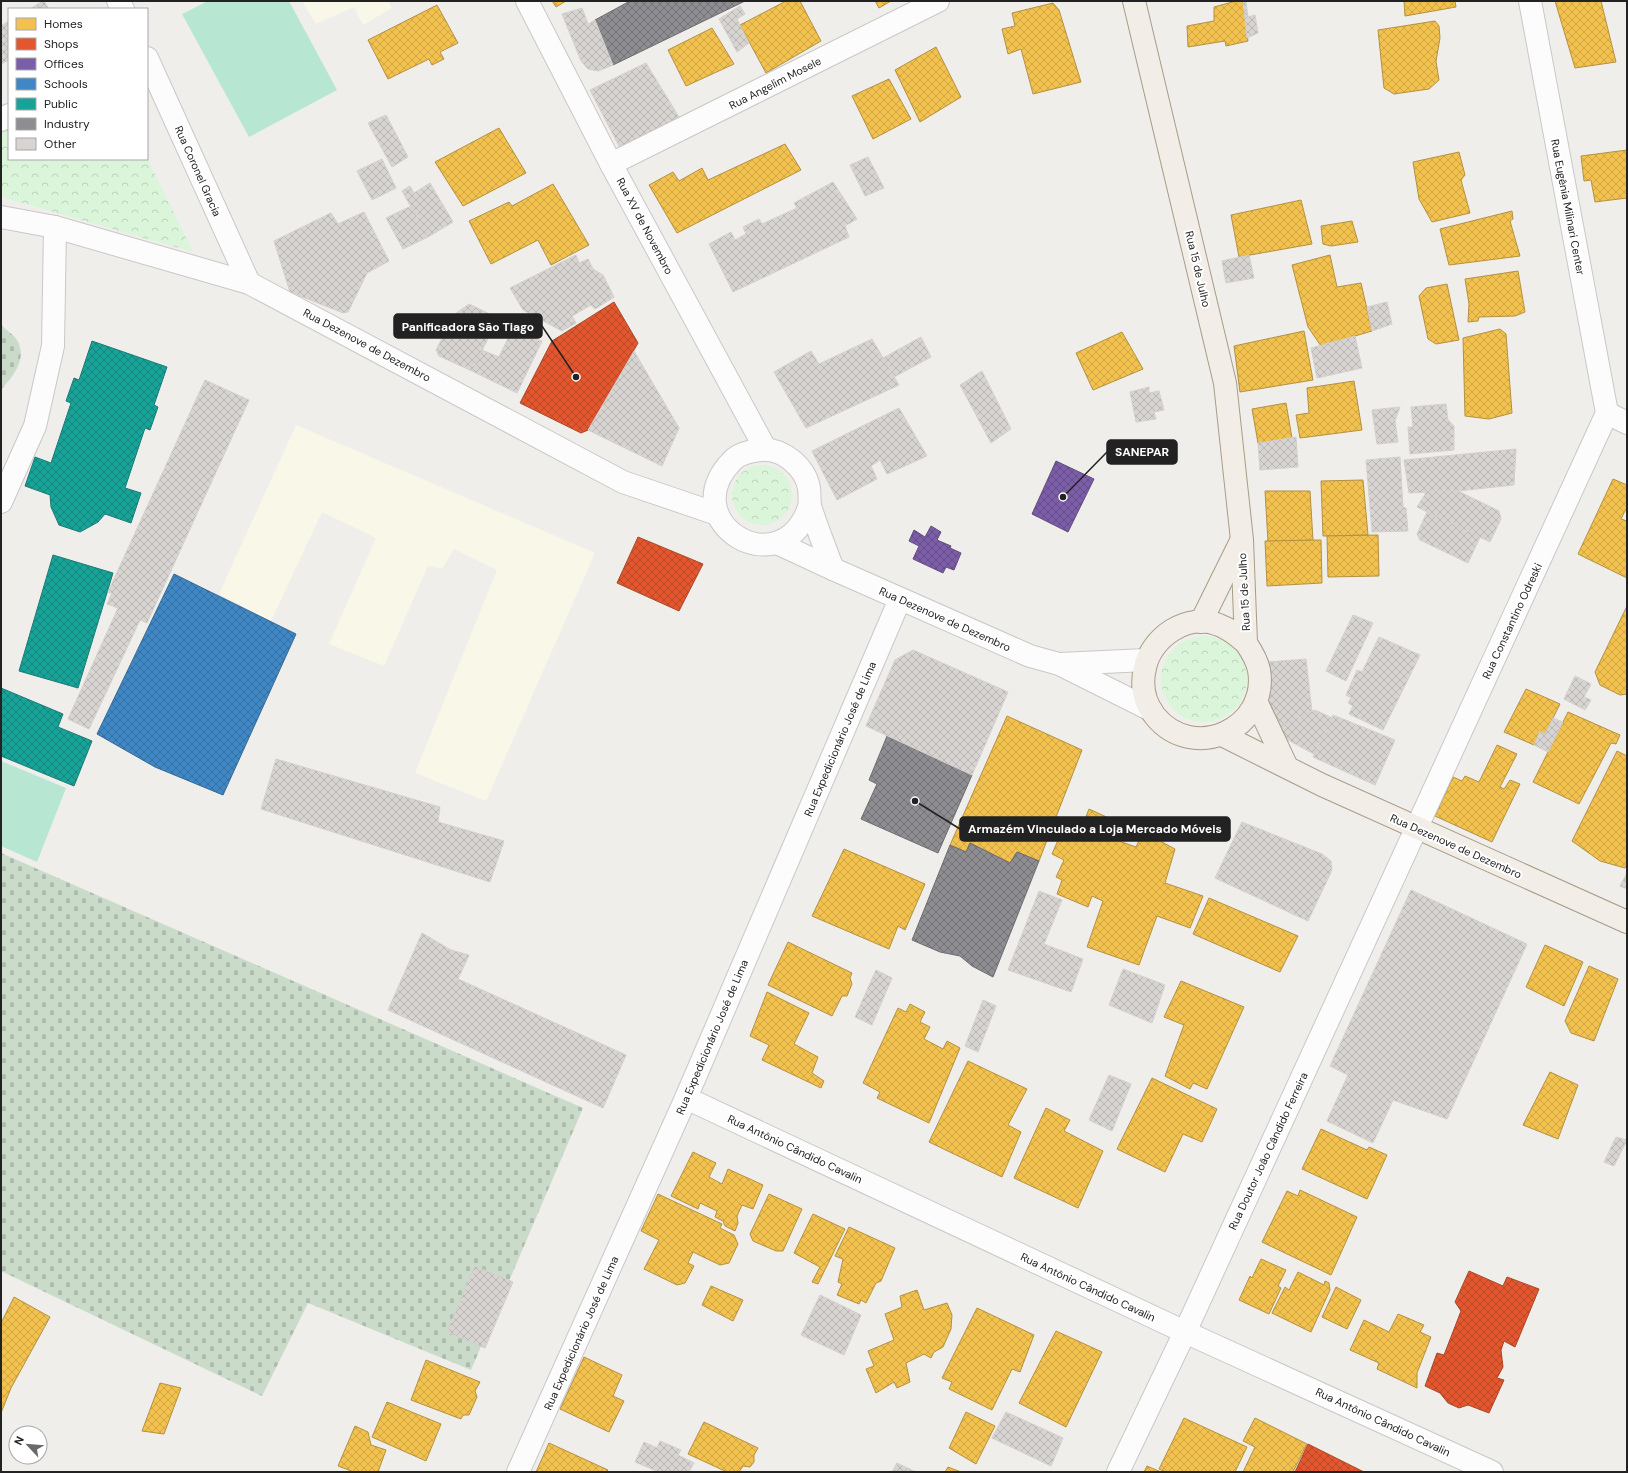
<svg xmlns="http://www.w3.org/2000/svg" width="1628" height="1473" viewBox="0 0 1628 1473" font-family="'DM Sans',sans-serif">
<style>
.education{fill:#f8f7e8}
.cemetery{fill:url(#cemetery-stones)}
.park{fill:url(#park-crowns)}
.pitch{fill:#b7e6d2}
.homes{fill:url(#homes-cross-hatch);stroke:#b49141}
.shops{fill:url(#shops-cross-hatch);stroke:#aa472a}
.offices{fill:url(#offices-cross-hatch);stroke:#604c7f}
.schools{fill:url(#schools-cross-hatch);stroke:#366994}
.public{fill:url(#public-cross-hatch);stroke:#1a7c75}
.industry{fill:url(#industry-cross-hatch);stroke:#6d6d70}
.building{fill:url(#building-cross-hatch);stroke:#d3d0cc}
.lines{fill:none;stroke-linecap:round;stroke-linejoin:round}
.minor-casing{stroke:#c9c8c7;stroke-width:24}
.major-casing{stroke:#a79c86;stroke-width:24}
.minor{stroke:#fdfcfc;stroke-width:22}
.major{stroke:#f3ede7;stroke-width:22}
.labels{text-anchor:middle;stroke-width:4;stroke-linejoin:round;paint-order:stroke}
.street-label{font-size:11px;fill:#222;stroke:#fff}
.leader{fill:none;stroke:#222;stroke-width:1.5}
.callout-dot{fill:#222;stroke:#fff;stroke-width:1.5}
.callout{fill:#222;stroke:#222;stroke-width:1.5}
.callout-label{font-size:12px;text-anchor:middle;font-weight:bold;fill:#fff}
</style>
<defs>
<pattern id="cemetery-stones" width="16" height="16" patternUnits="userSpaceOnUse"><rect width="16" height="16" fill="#cadbca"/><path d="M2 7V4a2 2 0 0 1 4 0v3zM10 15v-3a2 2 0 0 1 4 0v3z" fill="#adbcad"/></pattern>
<pattern id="park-crowns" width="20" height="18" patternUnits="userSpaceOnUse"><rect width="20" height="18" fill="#daf5da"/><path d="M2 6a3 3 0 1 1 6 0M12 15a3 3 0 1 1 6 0" fill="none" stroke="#bbd2bb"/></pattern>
<pattern id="homes-cross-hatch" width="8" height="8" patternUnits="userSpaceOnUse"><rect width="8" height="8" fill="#f2c14e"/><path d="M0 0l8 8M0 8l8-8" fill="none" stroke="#cfa644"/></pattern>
<pattern id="shops-cross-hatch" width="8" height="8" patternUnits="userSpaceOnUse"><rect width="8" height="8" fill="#e4572e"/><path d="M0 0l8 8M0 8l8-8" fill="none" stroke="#b84827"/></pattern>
<pattern id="offices-cross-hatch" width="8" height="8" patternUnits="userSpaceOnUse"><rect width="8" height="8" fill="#7b5ea7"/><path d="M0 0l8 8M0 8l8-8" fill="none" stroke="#644d88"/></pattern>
<pattern id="schools-cross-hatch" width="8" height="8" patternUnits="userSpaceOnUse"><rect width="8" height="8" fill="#3f88c5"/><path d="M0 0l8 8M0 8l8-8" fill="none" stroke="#346fa0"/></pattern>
<pattern id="public-cross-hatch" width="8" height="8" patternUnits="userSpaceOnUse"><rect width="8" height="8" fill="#17a398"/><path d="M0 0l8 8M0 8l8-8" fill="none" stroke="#14847c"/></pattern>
<pattern id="industry-cross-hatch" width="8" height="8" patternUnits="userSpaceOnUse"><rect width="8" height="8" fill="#8d8d92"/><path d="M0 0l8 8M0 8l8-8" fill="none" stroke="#737377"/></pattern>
<pattern id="building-cross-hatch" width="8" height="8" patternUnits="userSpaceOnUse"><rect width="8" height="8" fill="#d7d4d2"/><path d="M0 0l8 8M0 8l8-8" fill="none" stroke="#b8b6b4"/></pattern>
</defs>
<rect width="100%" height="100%" fill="#f0eeeb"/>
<g class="education">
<polygon points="302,1 388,1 392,8 363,25 354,7 316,24"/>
<polygon points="296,425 595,553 486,801 415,773 497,570 454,549 442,569 428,566 384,666 329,644 376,538 322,512 271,621 219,594"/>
</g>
<g class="cemetery">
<path d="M1,325C6,330 13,334 17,340C28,359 13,376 1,390Z"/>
<polygon points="1,853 583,1108 471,1370 308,1303 262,1396 1,1271"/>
</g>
<g class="park">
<polygon points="9,127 9,159 147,158 193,252 1,197 1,131"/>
<circle cx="762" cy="495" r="30"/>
<circle cx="1204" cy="679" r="43"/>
</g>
<g class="pitch">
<polygon points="208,1 289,1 337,90 249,137 182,14"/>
<polygon points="1,761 66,788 37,862 1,846"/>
</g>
<g class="homes">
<polygon points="552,1 566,1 556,7"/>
<polygon points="786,1 800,1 821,41 766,73 740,25"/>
<polygon points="875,1 891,1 879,8"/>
<polygon points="1236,1 1243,1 1248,41 1226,46 1225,41 1188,47 1187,26 1214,21 1214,7"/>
<polygon points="1404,1 1455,1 1456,7 1405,16"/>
<polygon points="1555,1 1601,1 1616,62 1575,68"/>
<polygon points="1053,3 1059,10 1081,82 1033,94 1021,49 1008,54 1002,29 1015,26 1012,13"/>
<polygon points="437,5 458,43 440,52 444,59 432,65 429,59 388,79 368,40"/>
<polygon points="1435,21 1439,26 1440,38 1436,61 1439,80 1429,89 1394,94 1384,88 1378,30"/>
<polygon points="712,28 734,64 686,86 668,50"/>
<polygon points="936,47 961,97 920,122 895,70"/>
<polygon points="889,79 911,119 873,139 852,96"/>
<polygon points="499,128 526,173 463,206 435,162"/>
<polygon points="785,144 801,170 677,233 649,185 673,172 679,181 702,168 708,180"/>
<polygon points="1627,150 1627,198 1595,202 1591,180 1584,181 1581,156"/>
<polygon points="1459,152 1465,175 1461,180 1470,213 1432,222 1419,199 1413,162"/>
<polygon points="553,184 589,245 551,265 538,240 491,264 469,221 509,202 512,206"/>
<polygon points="1301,200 1312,244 1239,257 1231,215"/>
<polygon points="1512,211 1513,219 1510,221 1520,256 1449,265 1440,229"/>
<polygon points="1352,221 1358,242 1331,246 1323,244 1321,226"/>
<polygon points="1330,255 1337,287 1361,283 1372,331 1321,346 1308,327 1292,265"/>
<polygon points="1518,271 1525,312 1515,316 1479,317 1478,321 1468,322 1469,304 1465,279"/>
<polygon points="1447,284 1459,340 1436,344 1428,339 1419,296 1426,288"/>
<polygon points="1500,329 1506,334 1512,413 1489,419 1465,416 1463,338"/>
<polygon points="1304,331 1313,380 1240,392 1234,346"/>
<polygon points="1122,332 1143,369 1093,390 1076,353"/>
<polygon points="1354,381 1362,430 1300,438 1296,415 1309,413 1307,388"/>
<polygon points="1286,403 1292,438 1258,443 1252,409"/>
<polygon points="1613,479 1627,485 1627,507 1621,519 1627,521 1627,578 1578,554"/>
<polygon points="1363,480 1368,535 1323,536 1321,481"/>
<polygon points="1265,491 1310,491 1313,540 1268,542"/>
<polygon points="1378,535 1379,576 1328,577 1327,536"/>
<polygon points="1321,540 1322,583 1267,586 1265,541"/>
<polygon points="1627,606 1627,694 1620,695 1600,685 1595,672"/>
<polygon points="1526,689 1560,704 1545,734 1540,731 1534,745 1504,732"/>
<polygon points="1568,712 1620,735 1616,744 1611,743 1579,804 1533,782"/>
<polygon points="1007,716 1082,750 1039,861 1017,852 1010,863 970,843 966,852 950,845"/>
<polygon points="1497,745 1517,754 1500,787 1504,789 1510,780 1520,784 1492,842 1435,816 1453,777 1462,781 1465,776 1479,782"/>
<polygon points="1617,751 1627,756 1627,865 1625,868 1600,861 1572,841"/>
<polygon points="1089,809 1122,824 1116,840 1136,847 1143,832 1175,849 1165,883 1203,896 1190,928 1157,916 1139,965 1087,947 1103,901 1092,896 1088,907 1057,894 1062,880 1056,877 1064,860 1052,854 1068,817 1083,824"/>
<polygon points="844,849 925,884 905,930 898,926 889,949 812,916"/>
<polygon points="1209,898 1298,936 1280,972 1193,934"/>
<polygon points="788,942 852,973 850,978 852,984 847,996 842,996 832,1016 768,985"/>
<polygon points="1545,945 1583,962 1564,1006 1526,987"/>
<polygon points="1589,966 1618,979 1594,1041 1571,1033 1565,1021"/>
<polygon points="1181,981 1244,1007 1207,1089 1193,1083 1190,1089 1165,1076 1184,1025 1164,1017"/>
<polygon points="767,992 809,1013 794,1044 818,1057 812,1073 824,1081 821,1088 762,1060 769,1045 750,1036"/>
<polygon points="910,1004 925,1012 920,1022 930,1027 924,1039 943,1049 947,1041 960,1048 929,1123 877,1098 880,1092 863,1083 898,1008 906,1012"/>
<polygon points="968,1061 1027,1089 1008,1125 1021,1132 1002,1177 929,1142"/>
<polygon points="1550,1072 1578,1085 1558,1139 1523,1125"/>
<polygon points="1152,1078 1217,1109 1202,1142 1183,1134 1165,1172 1117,1149"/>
<polygon points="1046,1108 1070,1120 1064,1131 1103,1151 1078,1208 1014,1178"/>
<polygon points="1321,1129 1367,1150 1369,1147 1387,1155 1367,1199 1302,1169"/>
<polygon points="693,1152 716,1163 709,1177 722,1184 728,1169 763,1185 753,1209 742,1205 737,1216 738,1223 735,1231 725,1226 723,1221 715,1217 717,1211 700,1203 698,1209 671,1196"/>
<polygon points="1300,1190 1357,1217 1331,1275 1262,1242 1287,1191 1298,1196"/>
<polygon points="658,1194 722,1224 720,1228 734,1235 738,1244 729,1263 720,1265 693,1252 688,1263 694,1266 685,1283 677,1285 644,1269 659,1240 641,1231"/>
<polygon points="769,1194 802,1209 783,1251 776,1251 753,1241 750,1234"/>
<polygon points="813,1214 845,1229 818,1284 812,1282 820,1267 794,1253"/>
<polygon points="849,1227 895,1248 881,1281 876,1283 866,1303 861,1300 859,1304 837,1295 842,1284 838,1282 843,1259 835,1256"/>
<polygon points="1261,1259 1286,1270 1278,1286 1281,1288 1269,1314 1239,1300 1250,1276 1252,1278"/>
<polygon points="1298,1272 1324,1285 1325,1281 1329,1283 1330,1290 1311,1332 1272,1313 1285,1287 1289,1290"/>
<polygon points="711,1286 743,1300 733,1321 702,1305"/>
<polygon points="1336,1287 1361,1300 1347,1329 1322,1317"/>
<polygon points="917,1290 924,1310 947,1303 952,1315 951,1329 943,1347 934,1352 931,1358 924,1354 906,1363 910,1382 897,1388 894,1382 876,1393 866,1369 874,1366 868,1351 894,1340 885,1314 902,1307 900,1296"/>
<polygon points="14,1297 50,1317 11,1388 1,1413 1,1323"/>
<polygon points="977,1308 1034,1335 1020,1372 1012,1369 992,1410 949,1389 952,1382 942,1378"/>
<polygon points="1398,1314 1424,1325 1420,1332 1431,1337 1417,1373 1417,1388 1377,1369 1379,1363 1350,1350 1364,1320 1389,1332"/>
<polygon points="1056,1331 1102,1352 1066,1427 1019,1403"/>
<polygon points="584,1357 622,1375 613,1396 624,1401 609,1432 560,1409"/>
<polygon points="426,1360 480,1382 475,1391 477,1397 469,1415 463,1415 461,1419 411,1400"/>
<polygon points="160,1383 181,1388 164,1434 142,1431"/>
<polygon points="387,1402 441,1424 426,1461 372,1437"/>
<polygon points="966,1412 995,1426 976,1464 949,1448"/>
<polygon points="1184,1418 1247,1447 1235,1472 1166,1472 1159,1469"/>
<polygon points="1255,1418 1307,1444 1293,1472 1243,1472 1255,1447 1243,1441"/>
<polygon points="704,1422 758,1448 754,1455 754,1462 750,1467 743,1466 739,1472 727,1472 688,1454"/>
<polygon points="355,1426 368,1432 371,1445 386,1450 378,1472 354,1472 338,1466"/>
<polygon points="549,1443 608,1470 606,1472 536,1472"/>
<polygon points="1147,1466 1161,1472 1144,1472"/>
<polygon points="948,1467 961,1472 945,1472"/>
</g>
<g class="shops">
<polygon points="614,302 638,343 588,430 581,433 520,403 552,341"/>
<polygon points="638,537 703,564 679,611 617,583"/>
<polygon points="1469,1271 1503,1286 1507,1277 1539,1289 1515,1347 1504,1341 1501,1350 1503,1367 1497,1378 1504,1380 1489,1413 1468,1405 1459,1408 1448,1403 1440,1393 1425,1386 1437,1353 1444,1355 1461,1311 1455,1302"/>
<polygon points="1308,1444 1364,1472 1295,1472"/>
</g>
<g class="offices">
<polygon points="1056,461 1094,479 1068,532 1032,514"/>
<polygon points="931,526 941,532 937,540 951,546 950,548 961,553 954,570 946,567 943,573 913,559 919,546 909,541 914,530 925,537"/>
</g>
<polygon class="schools" points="174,574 296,634 223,795 155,767 97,734"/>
<g class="public">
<polygon points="92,341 167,367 154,405 158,407 150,430 145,428 125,488 141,493 131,523 105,514 98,522 80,532 59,525 51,507 50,495 25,486 35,457 51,463 71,403 66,401 74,378 79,380"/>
<polygon points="53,555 113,573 78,688 19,671"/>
<polygon points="1,688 63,714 58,727 92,741 74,786 1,756"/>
</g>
<g class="industry">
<polygon points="630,1 745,1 613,65 595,20"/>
<polygon points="887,736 972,775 938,853 861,819 877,784 869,780"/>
<polygon points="970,843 1010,863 1017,852 1039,861 993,977 972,966 960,956 940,952 912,940 950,845 966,852"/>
</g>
<g class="building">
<polygon points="44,1 49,9 30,9 43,1"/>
<polygon points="1246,1 1248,17 1255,15 1258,33 1247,38 1243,2"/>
<polygon points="740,6 745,14 737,19 749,43 737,52 719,19"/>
<polygon points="582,8 588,24 595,20 613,65 598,71 588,69 581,61 562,14"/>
<polygon points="9,21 9,60 1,64 1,26"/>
<polygon points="646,63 679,117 621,150 590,90"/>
<polygon points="386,115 408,157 392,167 368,123"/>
<polygon points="868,157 884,188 865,196 850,165"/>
<polygon points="382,159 396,188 372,200 357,171"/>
<polygon points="833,182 857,219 845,226 849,237 733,292 709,244 731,232 735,240 746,234 743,227 759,219 762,224 797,208 794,203"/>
<polygon points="430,183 453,222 428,237 402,191 410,186 414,193"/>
<polygon points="411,206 428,237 403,249 386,218"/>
<polygon points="364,212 389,261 367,273 348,312 343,313 290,292 274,241 331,213 338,224"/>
<polygon points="576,255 579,263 588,259 593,269 603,275 614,297 595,309 591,305 572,316 576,323 562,331 523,310 510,288"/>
<polygon points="1249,255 1254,278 1226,283 1222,261"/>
<polygon points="1387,302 1392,324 1372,331 1367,307"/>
<polygon points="469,304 498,318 472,371 439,356 436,350 455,314"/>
<polygon points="528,315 540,322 532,338 542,341 517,393 472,371 482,350 499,357 512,330 520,333"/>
<polygon points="1355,336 1362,368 1317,378 1311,348"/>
<polygon points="921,337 931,357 894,377 883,358"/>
<polygon points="872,339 899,385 806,428 774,372 811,351 819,364"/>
<polygon points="634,351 679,428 662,466 588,430"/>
<polygon points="982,371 1011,429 991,443 960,385"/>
<polygon points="205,380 249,400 147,623 140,620 89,729 68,719 118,608 107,604 112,593 108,592"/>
<polygon points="1149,387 1149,393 1159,391 1164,410 1154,412 1156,419 1136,422 1130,392"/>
<polygon points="1446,404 1448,420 1454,426 1454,450 1410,454 1408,427 1413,427 1411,407"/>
<polygon points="1400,407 1395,421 1398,442 1377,444 1372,410"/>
<polygon points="899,408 927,456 887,474 880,460 871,466 877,479 837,500 812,451"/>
<polygon points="1296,437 1298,467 1260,470 1258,443"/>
<polygon points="1516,449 1514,485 1458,491 1409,493 1404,460"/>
<polygon points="1400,457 1403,507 1406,508 1408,531 1372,532 1366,460"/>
<polygon points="1427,491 1458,491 1499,511 1501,519 1490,542 1417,507"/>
<polygon points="1427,512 1480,537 1468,563 1420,540 1417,534"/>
<polygon points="1353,615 1373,623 1346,681 1326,671"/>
<polygon points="1379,637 1420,655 1383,730 1349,714 1353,706 1348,703 1351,698 1346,695 1357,670 1362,672"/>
<polygon points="913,650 1008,692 972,775 866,726 895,660"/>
<polygon points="1306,659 1312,712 1273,729 1270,723 1268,662"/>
<polygon points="1575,676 1591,684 1584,697 1591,700 1585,710 1564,699"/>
<polygon points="1315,710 1332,718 1314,754 1275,733 1273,729"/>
<polygon points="1333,715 1395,740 1375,785 1313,757"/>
<polygon points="1553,718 1563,722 1548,752 1534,745 1540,731 1545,734"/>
<polygon points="276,759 440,807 438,822 504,841 490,882 261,809"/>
<polygon points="1242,822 1322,854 1331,861 1332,870 1308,921 1215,878"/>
<polygon points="1627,873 1627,889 1620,886"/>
<polygon points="1411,890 1527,944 1447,1119 1393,1100 1373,1143 1327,1121 1348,1075 1330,1066"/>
<polygon points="1039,891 1062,900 1044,944 1083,959 1071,992 1008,970"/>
<polygon points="422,933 451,950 469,955 458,979 626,1055 603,1108 388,1010"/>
<polygon points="1123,969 1165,985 1152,1023 1109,1005"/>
<polygon points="876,970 892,978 872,1025 855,1017"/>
<polygon points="983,1000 996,1006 978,1052 965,1046"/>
<polygon points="1109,1075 1131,1084 1112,1131 1089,1120"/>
<polygon points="1616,1137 1627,1140 1614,1166 1604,1162"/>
<polygon points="475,1266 513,1282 485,1348 447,1332"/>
<polygon points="820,1295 861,1315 844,1355 801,1335"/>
<polygon points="1006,1412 1063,1438 1051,1466 992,1438"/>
<polygon points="660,1441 681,1450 678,1455 694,1463 689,1472 659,1472 635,1462 644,1442 657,1448"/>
<polygon points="897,1463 916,1472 892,1472"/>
</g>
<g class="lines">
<defs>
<g id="minor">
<polyline points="118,1 123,9"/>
<polyline points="527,1 611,164 766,450"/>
<polyline points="1530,1 1607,413"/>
<polyline points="147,58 249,283"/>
<polyline points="1,120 9,115"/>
<polyline points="611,164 938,1"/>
<polyline points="1,217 55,227 249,283 623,482 717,514"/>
<polyline points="1607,413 1627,423"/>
<polyline points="1,502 35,426 53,346 55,227"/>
<path d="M810,504C784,590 671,522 733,460C740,453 751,451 761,450C783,448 805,467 809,488C810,494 809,500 810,506C817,528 825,548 833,569"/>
<polyline points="777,543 833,569 1030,656 1059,664 1151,710"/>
<polyline points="1060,664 1146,660"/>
<polyline points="686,1098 1185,1332 1492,1472"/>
<polyline points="518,1472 686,1098 900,599"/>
<polyline points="1118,1472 1185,1332 1607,413"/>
</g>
<g id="major">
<path d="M1134,1L1225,383L1242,540L1246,643C1252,652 1257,660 1259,670C1269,729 1193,763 1155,716C1144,702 1141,685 1145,668C1151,637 1188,612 1219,625C1230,629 1238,636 1246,643"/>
<polyline points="1201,622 1241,541"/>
<polyline points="1256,701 1287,767"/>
<polyline points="1222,735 1322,785 1627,922"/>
</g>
</defs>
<use href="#minor" class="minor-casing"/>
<use href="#major" class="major-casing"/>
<use href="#minor" class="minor"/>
<use href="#major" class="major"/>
</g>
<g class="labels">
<g class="street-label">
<text transform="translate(775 83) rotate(-27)" y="4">Rua Angelim Mosele</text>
<text transform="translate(198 171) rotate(66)" y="4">Rua Coronel Gracia</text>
<text transform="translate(1568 207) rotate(79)" y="4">Rua Eugênia Milinari Center</text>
<text transform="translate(645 226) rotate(62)" y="4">Rua XV de Novembro</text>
<text transform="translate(1198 269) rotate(77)" y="4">Rua 15 de Julho</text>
<text transform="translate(367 345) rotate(28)" y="4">Rua Dezenove de Dezembro</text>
<text transform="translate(1244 592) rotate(-93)" y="4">Rua 15 de Julho</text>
<text transform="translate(945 619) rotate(24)" y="4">Rua Dezenove de Dezembro</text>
<text transform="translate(1512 621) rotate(-65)" y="4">Rua Constantino Odreski</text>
<text transform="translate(840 739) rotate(-67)" y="4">Rua Expedicionário José de Lima</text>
<text transform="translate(1456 846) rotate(24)" y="4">Rua Dezenove de Dezembro</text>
<text transform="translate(712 1037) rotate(-67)" y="4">Rua Expedicionário José de Lima</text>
<text transform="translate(795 1149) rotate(25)" y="4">Rua Antônio Cândido Cavalin</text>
<text transform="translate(1268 1151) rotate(-65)" y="4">Rua Doutor João Cândido Ferreira</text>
<text transform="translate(1088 1287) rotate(25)" y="4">Rua Antônio Cândido Cavalin</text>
<text transform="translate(581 1333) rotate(-66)" y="4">Rua Expedicionário José de Lima</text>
<text transform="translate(1383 1422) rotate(25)" y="4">Rua Antônio Cândido Cavalin</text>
</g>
</g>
<path class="leader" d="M576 377L542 326M1063 497L1107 452M915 801L960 829"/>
<g class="callout-dot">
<circle cx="576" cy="377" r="4"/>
<circle cx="1063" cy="497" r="4"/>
<circle cx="915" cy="801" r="4"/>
</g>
<g class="callout">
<rect x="394" y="314" width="148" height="24" rx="4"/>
<rect x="1107" y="440" width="70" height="24" rx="4"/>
<rect x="960" y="817" width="270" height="24" rx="4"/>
</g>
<g class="callout-label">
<text x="468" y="331">Panificadora São Tiago</text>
<text x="1142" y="456">SANEPAR</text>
<text x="1095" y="833">Armazém Vinculado a Loja Mercado Móveis</text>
</g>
<rect width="1628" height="1473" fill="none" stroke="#222222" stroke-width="4"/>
<rect x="8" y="8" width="140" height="152" fill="#ffffff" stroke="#a7a7a7"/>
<rect x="16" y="18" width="20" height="12" fill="#f2c14e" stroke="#a7a7a7"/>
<text x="44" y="28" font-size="12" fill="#222222">Homes</text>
<rect x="16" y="38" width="20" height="12" fill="#e4572e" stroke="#a7a7a7"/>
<text x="44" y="48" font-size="12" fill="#222222">Shops</text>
<rect x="16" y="58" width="20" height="12" fill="#7b5ea7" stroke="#a7a7a7"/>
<text x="44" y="68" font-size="12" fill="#222222">Offices</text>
<rect x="16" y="78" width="20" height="12" fill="#3f88c5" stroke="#a7a7a7"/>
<text x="44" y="88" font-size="12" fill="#222222">Schools</text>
<rect x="16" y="98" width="20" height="12" fill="#17a398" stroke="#a7a7a7"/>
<text x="44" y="108" font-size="12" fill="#222222">Public</text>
<rect x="16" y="118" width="20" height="12" fill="#8d8d92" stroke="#a7a7a7"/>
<text x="44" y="128" font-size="12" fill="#222222">Industry</text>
<rect x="16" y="138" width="20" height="12" fill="#d7d4d2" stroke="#a7a7a7"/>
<text x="44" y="148" font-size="12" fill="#222222">Other</text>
<g transform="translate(28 1445) rotate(296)"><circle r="19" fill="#ffffff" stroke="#a7a7a7"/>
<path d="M0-3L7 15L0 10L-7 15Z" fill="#6a6968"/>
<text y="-6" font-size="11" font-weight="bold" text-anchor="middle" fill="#222222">N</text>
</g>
</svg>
